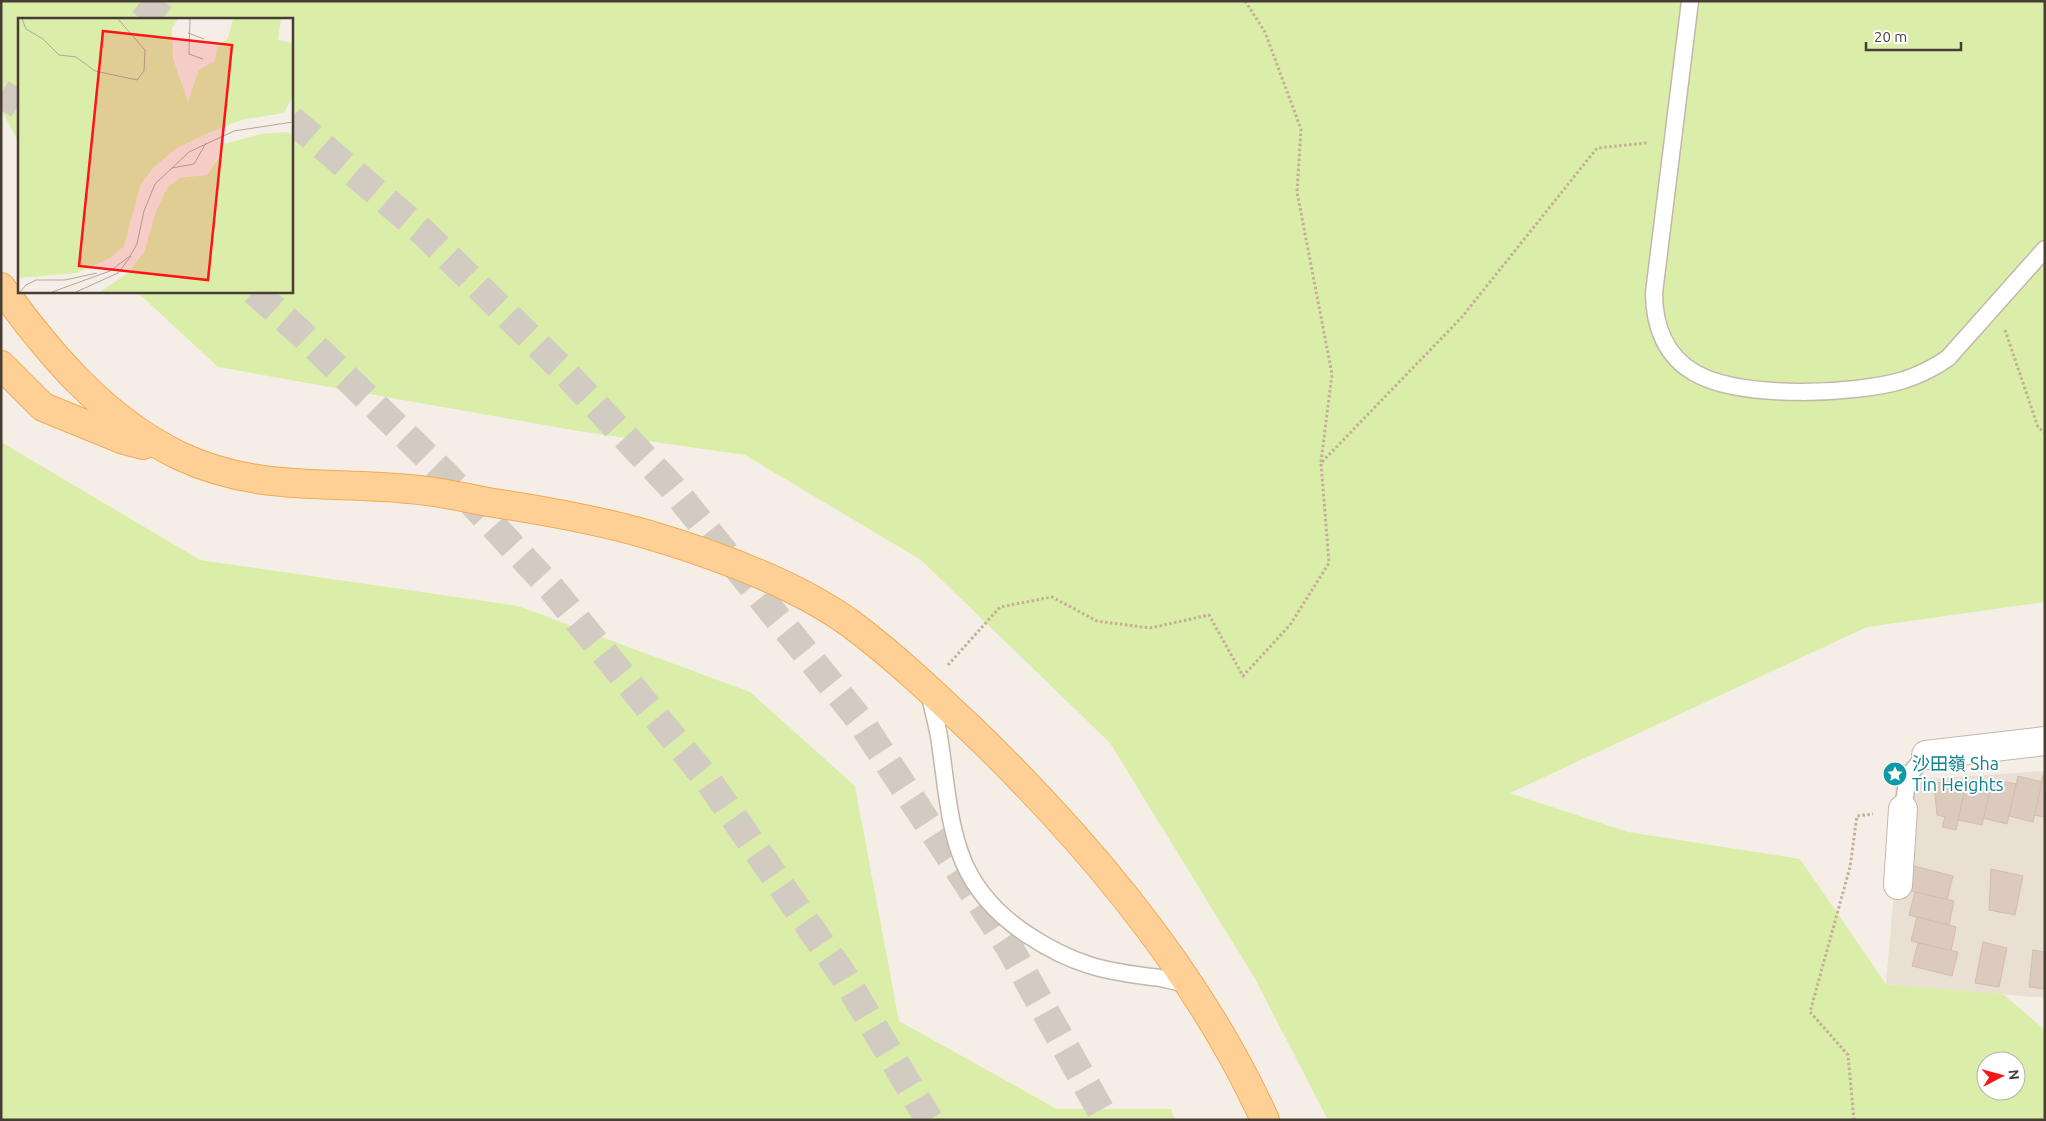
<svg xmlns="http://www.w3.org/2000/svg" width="2046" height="1121" viewBox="0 0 2046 1121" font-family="Ubuntu,'Noto Sans TC',sans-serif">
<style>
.residential{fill:#e9dfd3}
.green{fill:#daeeaa;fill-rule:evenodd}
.building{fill:#dbcabd;stroke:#d3beac}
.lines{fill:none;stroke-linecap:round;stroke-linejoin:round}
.motorway-tunnel{stroke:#d2cbc2;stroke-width:28;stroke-dasharray:28 14;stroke-linecap:butt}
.service-casing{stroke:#c4b7aa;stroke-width:19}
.minor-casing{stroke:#c4b7aa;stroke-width:30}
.primary-casing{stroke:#f1aa58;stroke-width:30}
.path{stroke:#c5ad97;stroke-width:3;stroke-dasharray:2.5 2.5;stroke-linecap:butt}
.service{stroke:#fff;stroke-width:16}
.minor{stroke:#fff;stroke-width:28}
.primary{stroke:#ffd095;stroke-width:28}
.labels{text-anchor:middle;stroke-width:4;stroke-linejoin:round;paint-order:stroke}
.culture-label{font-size:18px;fill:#0d838f;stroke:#fff;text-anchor:start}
.inset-road{fill:none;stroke:#b0a79f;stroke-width:1}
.view{fill:#ff1315;fill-opacity:0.15;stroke:#ff1315;stroke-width:2.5}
.inset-edge{fill:none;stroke:#483d34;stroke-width:2.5}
</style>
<rect width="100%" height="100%" fill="#f5eee6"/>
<polygon class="residential" points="2045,771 2045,998 1886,984 1898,845 1895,781"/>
<g class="green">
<path d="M1,1H2045V602L1867,627L1510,793L1628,832L1800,859L1886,984L2003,994L2045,1030V1120H1328L1254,977L1110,743L921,560L745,455L578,431L218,367L136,291H291V19H19V143L1,109ZM1986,1061H2016V1091H1986Z"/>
<polygon points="1,442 200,560 518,606 750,692 855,786 899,1021 1057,1109 1171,1109 1175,1120 1,1120"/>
</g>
<g class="building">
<polygon points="2043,775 2045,775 2045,817 2034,815"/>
<polygon points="2018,776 2042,782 2033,822 2009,816"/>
<polygon points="1992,779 2016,784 2007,824 1983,818"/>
<polygon points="1967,780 1956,830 1942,827 1945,817 1937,815 1934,783"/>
<polygon points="1967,780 1991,786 1982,825 1958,820"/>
<polygon points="1914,866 1953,876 1947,900 1908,890"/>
<polygon points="1991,869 2023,876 2015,915 1989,910"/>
<polygon points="1915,892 1954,901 1949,925 1909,915"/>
<polygon points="1917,917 1956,927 1951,951 1911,941"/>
<polygon points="1983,942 2007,948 1999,987 1975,983"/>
<polygon points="1918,943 1958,952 1952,976 1912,966"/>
<polygon points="2033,950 2045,952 2045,989 2029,987"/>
</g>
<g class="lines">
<g class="motorway-tunnel">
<polyline points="141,1 164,19"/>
<polyline points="1,93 19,105"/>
<polyline points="291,119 424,233 561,368 671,486 859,719 1008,945 1106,1120"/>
<polyline points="254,291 302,334 447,476 552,589 710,783 845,978 929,1120"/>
</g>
<defs>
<g id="service">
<path d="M1690,1L1654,293C1654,325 1665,356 1695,373C1741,399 1854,395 1904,380C1919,375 1934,368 1948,358L2045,249"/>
<path d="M929,691C932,708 938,726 940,743C952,825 950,884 1028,935C1046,947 1067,958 1089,965C1110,972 1130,974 1152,977C1165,978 1177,982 1189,985"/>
<polyline points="1903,809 1908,776 1926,755"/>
</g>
<g id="minor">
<polyline points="1926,755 2045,741"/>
<polyline points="1898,885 1903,809"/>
</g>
<g id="primary">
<path d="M1,287C48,353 105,420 180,456C257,492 328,481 409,489C436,491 462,497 488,502C541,510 594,519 646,534C714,554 793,582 851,624C894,656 933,693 972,730C1086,840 1199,974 1265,1120"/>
<polyline points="1,365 43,407 124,440 143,445"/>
</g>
</defs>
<use href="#service" class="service-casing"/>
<use href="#minor" class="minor-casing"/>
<use href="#primary" class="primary-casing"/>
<g class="path">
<polyline points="1245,1 1265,32 1301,129 1297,192 1332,374 1321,462"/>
<polyline points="2005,330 2038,427 2045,433"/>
<polyline points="948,665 1000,607 1052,597 1097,621 1150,628 1209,615 1243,676 1290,625 1329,563 1321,463 1462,317 1597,148 1647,143"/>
<polyline points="1854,1120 1848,1055 1810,1012 1850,867 1857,816 1873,814"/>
</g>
<use href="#service" class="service"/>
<use href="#minor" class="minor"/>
<use href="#primary" class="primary"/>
</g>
<defs>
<symbol id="sight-disc" viewBox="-11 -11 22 22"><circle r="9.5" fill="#0f9aa8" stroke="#fff"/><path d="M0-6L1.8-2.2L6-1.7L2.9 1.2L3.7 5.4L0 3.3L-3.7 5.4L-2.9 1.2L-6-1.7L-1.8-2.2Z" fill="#fff"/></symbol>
</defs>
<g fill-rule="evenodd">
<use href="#sight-disc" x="1881" y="760" width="28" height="28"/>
</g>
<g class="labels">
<g class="culture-label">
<text x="1912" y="770">沙田嶺 Sha<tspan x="1912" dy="21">Tin Heights</tspan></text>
</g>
</g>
<g transform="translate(18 18)">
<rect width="275" height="275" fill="#f5eee6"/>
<path d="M0,1H160L154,10L155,41L170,84L181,52L197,43L199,30L210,20L215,1H263L260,22L275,25V78L266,95L223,102L188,116L159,130L136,149L122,168L106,228L92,240L59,255L0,260ZM269,114L275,117V274H82L111,254L127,232L137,196L149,170L161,160L189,157L201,140L202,127L243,116Z" fill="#daeeaa"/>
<path class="inset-road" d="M4,1L8,11L25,21L41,37L58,39L77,53L119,62L126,53L127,32L100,1M172,1L171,36L185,41M170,15L186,21M154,150L176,146L188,125M2,274L8,267L18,262H47L79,255M34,274L92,253L112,238L119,226L126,193L137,166L171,134L216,113L275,104M58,274L100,255L113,238"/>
<path class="view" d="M85,13L214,27L190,262L61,248Z"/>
<rect width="275" height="275" class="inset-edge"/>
</g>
<rect width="2046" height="1121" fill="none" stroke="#483d34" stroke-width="5"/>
<g transform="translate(2001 1076) rotate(84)"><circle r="24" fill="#ffffff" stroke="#b6b1ae"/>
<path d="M0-4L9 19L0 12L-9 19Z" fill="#ff1315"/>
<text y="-8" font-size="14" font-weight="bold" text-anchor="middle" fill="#483d34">N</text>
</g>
<path d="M1866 42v8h95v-8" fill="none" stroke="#483d34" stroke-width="2.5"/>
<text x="1874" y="42" font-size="15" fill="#483d34" stroke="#ffffff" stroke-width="4" paint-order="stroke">20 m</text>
</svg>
